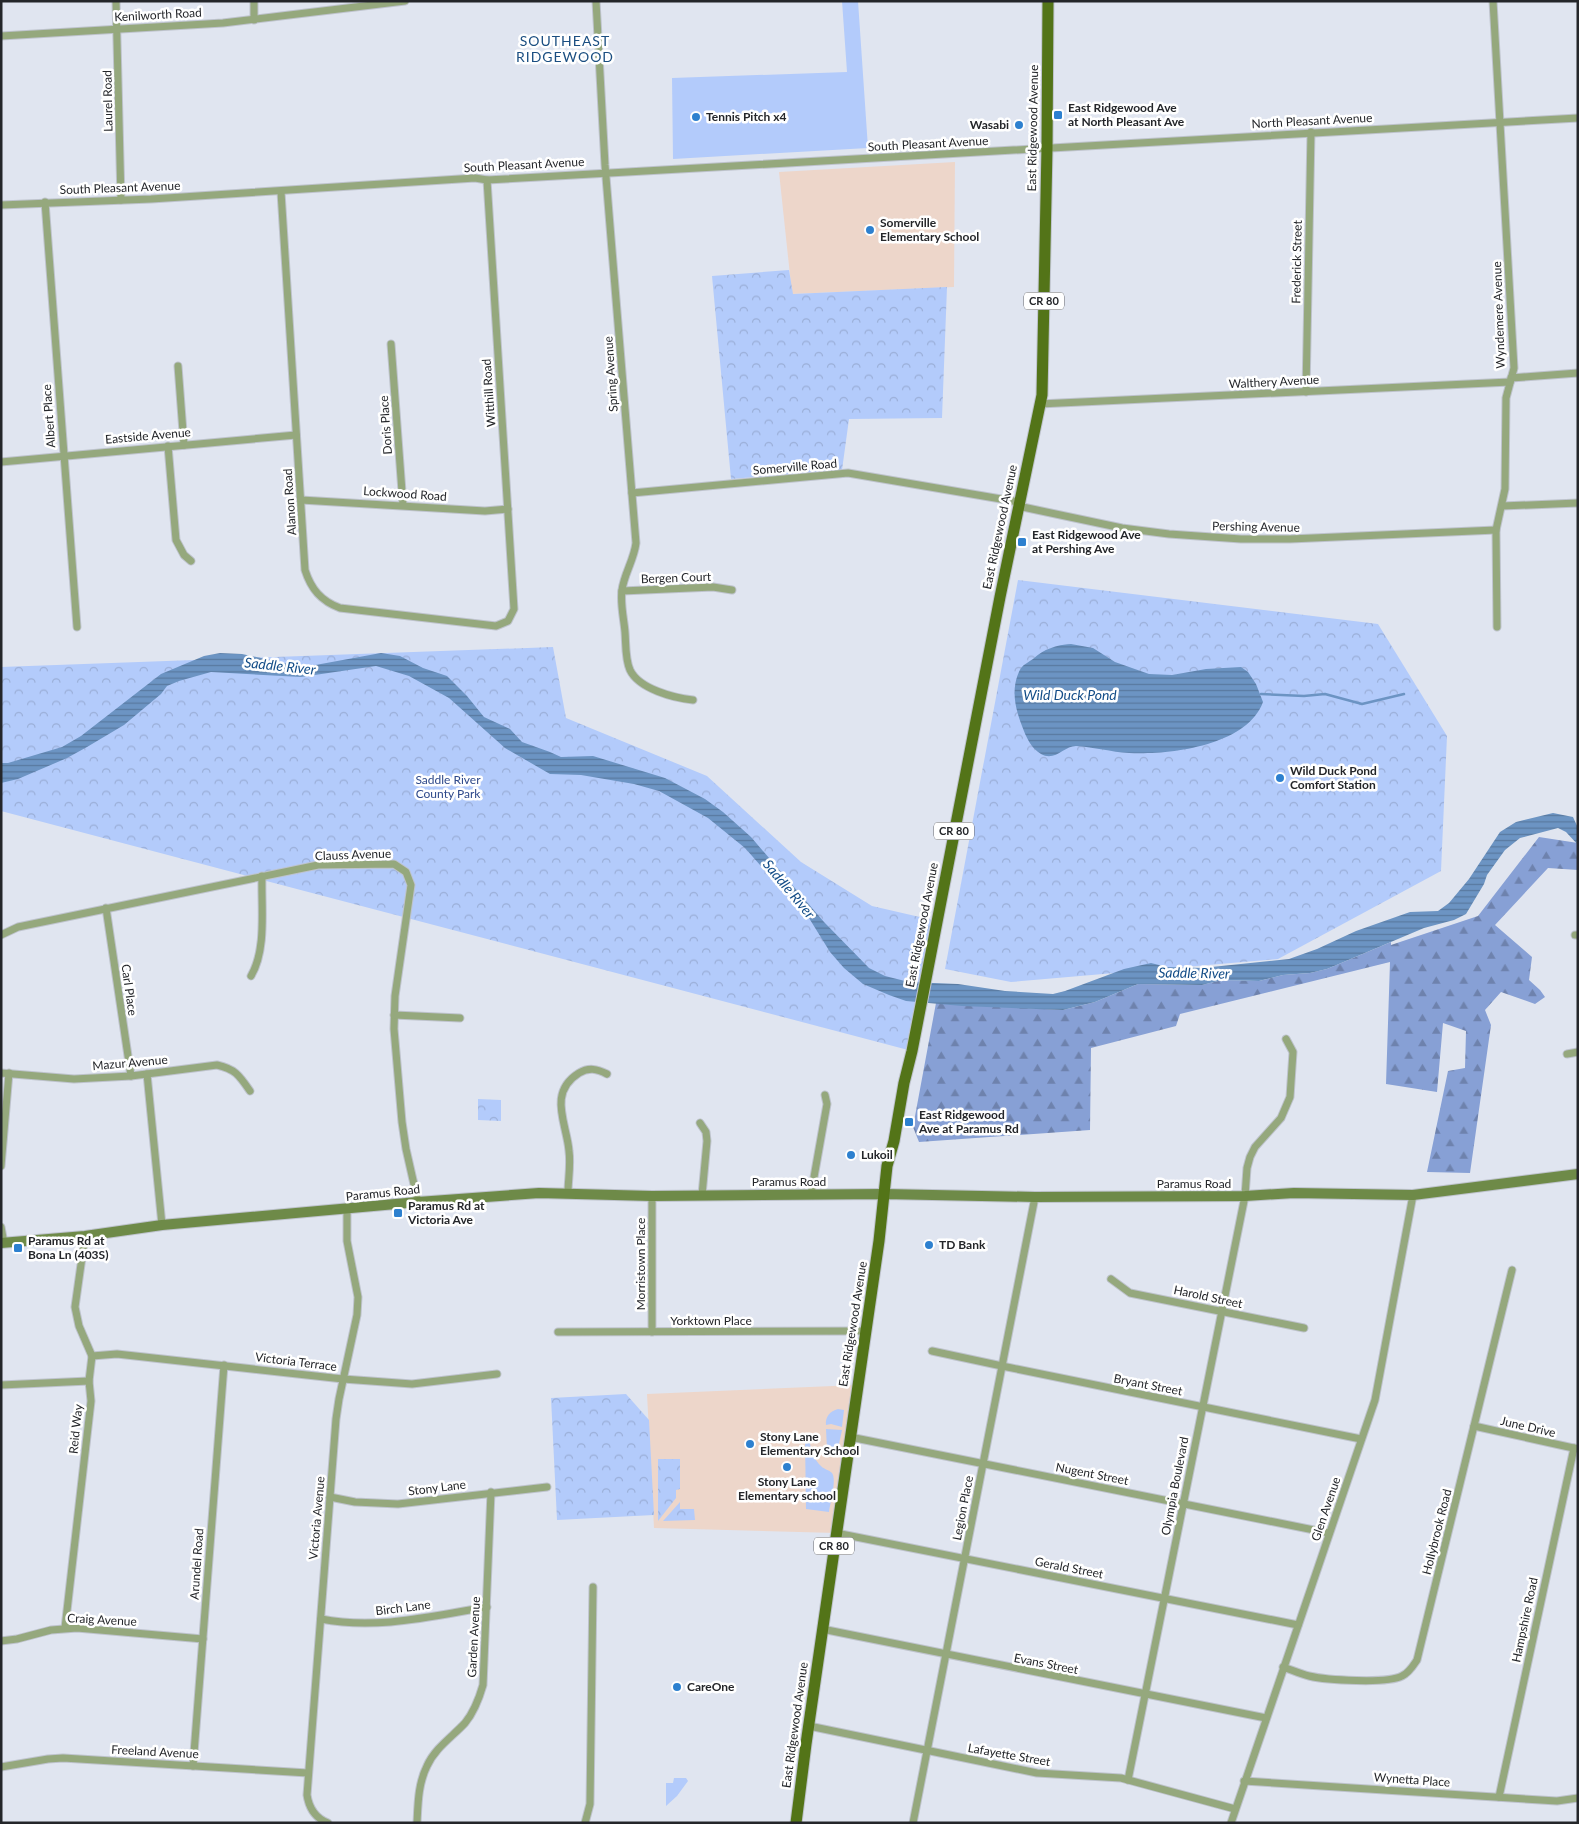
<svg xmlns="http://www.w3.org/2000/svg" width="1579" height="1824" viewBox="0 0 1579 1824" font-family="Lato,sans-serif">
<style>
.education{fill:#edd6ca}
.grass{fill:#b3cbfb}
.forest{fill:url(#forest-firs)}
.park{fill:url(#park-crowns)}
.water{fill:url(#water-rules)}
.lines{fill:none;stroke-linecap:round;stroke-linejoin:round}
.stream{stroke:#6c94c3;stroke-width:2.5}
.minor-casing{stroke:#bec3cc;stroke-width:9}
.secondary-casing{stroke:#bec3cc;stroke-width:12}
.primary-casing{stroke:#bec3cc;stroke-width:13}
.minor{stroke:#95a87d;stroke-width:7}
.secondary{stroke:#6e8a48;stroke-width:10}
.primary{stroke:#537418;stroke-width:11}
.poi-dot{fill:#2d80cf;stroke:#fff;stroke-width:2}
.labels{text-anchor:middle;stroke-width:5;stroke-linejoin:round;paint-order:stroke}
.shield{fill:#fff;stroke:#66676a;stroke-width:1}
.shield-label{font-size:11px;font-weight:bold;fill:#24262a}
.street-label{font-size:12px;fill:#24262a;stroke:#fff}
.poi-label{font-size:12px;font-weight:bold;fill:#24262a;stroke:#fff;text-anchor:start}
.park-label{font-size:12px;fill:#2e498a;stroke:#fff}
.neighbourhood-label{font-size:14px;letter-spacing:1px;fill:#1a4e81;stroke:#fff}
.water-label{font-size:14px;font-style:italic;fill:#124c87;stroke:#fff}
</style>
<defs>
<pattern id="forest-firs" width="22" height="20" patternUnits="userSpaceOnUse" patternTransform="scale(1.25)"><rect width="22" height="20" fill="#87a0d5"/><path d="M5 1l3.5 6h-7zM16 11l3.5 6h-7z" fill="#6e82ad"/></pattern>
<pattern id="park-crowns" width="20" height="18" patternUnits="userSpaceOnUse" patternTransform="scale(1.25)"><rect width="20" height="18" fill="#b3cbfb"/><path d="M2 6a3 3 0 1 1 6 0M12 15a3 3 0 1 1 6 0" fill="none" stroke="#9aaed7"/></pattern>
<pattern id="water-rules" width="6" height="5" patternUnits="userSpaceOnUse" patternTransform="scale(1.25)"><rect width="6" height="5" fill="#6c94c3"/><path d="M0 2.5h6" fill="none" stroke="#59799f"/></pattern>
</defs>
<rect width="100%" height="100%" fill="#e0e5f0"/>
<g class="education">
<polygon points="955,162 954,287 792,294 779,172"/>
<polygon points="857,1385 836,1533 654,1528 647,1394"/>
</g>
<g class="grass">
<polygon points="842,1 858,1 868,148 673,159 672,78 847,72"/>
<path d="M838,1409L844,1410L842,1427L831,1424L826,1425C825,1417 830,1411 838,1409Z"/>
<polygon points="826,1429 842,1430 837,1453 834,1453 827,1449"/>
<path d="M805,1438L809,1439C811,1449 813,1459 822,1467C824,1469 829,1470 832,1473C837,1480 830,1504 829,1512L806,1509Z"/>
<polygon points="674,1778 686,1778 688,1781 677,1796 666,1806 666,1783 673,1783"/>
</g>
<polygon class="forest" points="1539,837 1578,843 1578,870 1548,868 1495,925 1532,957 1529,980 1540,990 1545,997 1535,1004 1501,992 1485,1010 1491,1025 1470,1173 1427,1172 1448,1071 1465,1068 1466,1031 1443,1023 1437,1092 1386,1084 1390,962 1180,1014 1176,1026 1091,1048 1090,1130 919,1142 913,1127 936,1003 1063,1010 1095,1002 1138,984 1202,985 1222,980 1259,981 1283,975 1310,973 1327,969 1391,942 1391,945 1478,916"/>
<g class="park">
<polygon points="789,270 793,294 947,287 942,418 849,419 842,470 731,479 712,276"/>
<polygon points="1018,580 1378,624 1447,736 1441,871 1278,959 1011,982 945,969"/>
<polygon points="553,647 566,718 707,776 801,862 872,906 937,921 912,1051 1,811 1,667"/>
<polygon points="478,1099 501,1100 501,1121 478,1120"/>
<polygon points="626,1394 649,1420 654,1515 557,1520 551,1398"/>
<polygon points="658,1459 680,1459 680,1489 676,1490 676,1498 658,1521"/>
<polygon points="680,1502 680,1509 694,1509 695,1520 663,1521"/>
</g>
<g class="water">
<path d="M1071,644L1093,648L1115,662L1149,674L1172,675L1206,669L1241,667L1248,672L1256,684L1263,702C1247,746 1169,755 1129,753C1111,752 1094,747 1076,746C1064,746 1055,762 1041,754C1031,748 1026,737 1022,726C1015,708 1010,687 1021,668C1024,664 1029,662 1033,659C1044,649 1056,645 1071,644Z"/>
<polygon points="220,653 242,654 298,666 310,666 381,653 400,656 423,668 447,676 467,696 484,717 510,729 522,742 550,752 561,757 593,756 665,778 705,799 723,812 751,837 824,922 869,968 885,976 909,982 958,984 1005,991 1053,994 1065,991 1124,969 1151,963 1167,967 1202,968 1289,959 1317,949 1356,931 1410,912 1438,911 1449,903 1469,879 1500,832 1516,822 1553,813 1573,817 1578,828 1578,845 1566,832 1558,828 1520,838 1505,850 1487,875 1484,884 1466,914 1454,920 1424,928 1327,969 1310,973 1283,975 1259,981 1222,980 1202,985 1138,984 1095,1002 1063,1010 962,1006 906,1001 889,995 863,984 844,968 830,952 804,910 783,891 745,848 708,818 659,791 634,784 581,775 550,774 505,748 449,698 409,676 376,666 301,677 211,672 179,681 167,686 161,694 124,725 87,747 67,758 18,779 1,783 1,763 8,763 62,747 81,736 161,674 204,656"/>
</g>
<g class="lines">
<polyline class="stream" points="1261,694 1304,696 1325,694 1362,704 1404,694"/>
<defs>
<g id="minor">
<polyline points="116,1 121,200"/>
<polyline points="254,1 254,20"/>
<path d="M596,1L605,165L636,543C634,560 624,574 622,590C620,604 624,619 625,632C626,644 625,659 630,670C639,689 674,698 693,700"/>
<polyline points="1493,1 1514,368 1506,398 1505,489 1496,530 1497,627"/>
<polyline points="1,36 223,23 405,1"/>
<path d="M281,192L305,570C311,589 321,601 340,608L496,626L508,621L514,609L487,180"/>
<polyline points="45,202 77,627"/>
<polyline points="1,205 151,199 475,178 487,180 1578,118"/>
<polyline points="391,344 403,505"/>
<polyline points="178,366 184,445"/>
<polyline points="1511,378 1578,373"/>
<polyline points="1306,392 1311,132"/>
<polyline points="1039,404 1510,382"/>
<polyline points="168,446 176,540 184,555 191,561"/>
<polyline points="1,462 296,435"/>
<polyline points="632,493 848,473 1019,502"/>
<polyline points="301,500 485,511 508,509"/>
<polyline points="1018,506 1122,528 1169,534 1241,539 1290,539 1496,530"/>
<polyline points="1502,506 1578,503"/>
<polyline points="622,591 713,587 732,590"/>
<polyline points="106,908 131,1076"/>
<polyline points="1,935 18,927 318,865 394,864 406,872 411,885 395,996 394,1029 402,1122 406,1149 418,1202"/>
<polyline points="1575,935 1578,935"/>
<path d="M251,976C267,949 261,907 262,876"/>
<polyline points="394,1015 460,1018"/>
<polyline points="1567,1054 1578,1052"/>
<path d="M1,1073L74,1079L131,1076L217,1065C235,1069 239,1075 250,1091"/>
<polyline points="147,1074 162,1225"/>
<polyline points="700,1123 706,1132 707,1141 702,1195"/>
<polyline points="1,1166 9,1073"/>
<path d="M568,1193C568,1180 571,1165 569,1151C567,1124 547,1093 579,1073C589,1067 597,1069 607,1074"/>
<polyline points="811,1194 827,1104 825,1095"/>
<polyline points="1,1227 4,1243"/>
<polyline points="1111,1279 1130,1293 1304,1328"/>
<polyline points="558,1332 865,1331"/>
<polyline points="652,1332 652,1196"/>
<polyline points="932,1351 1002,1366 1361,1439"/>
<polyline points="92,1356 117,1354 343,1379 412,1384 497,1374"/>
<polyline points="1,1385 89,1381"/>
<polyline points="1474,1426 1578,1449"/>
<polyline points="850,1437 1329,1533"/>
<polyline points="330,1497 355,1502 398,1504 547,1487"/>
<polyline points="836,1533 1298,1625"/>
<path d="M321,1619C377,1630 432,1616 487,1607"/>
<polyline points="65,1628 91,1401 89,1381 92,1356 79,1326 75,1307 85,1236"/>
<polyline points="822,1629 1266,1718"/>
<polyline points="1,1641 17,1639 51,1630 77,1628 203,1639"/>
<path d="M1283,1667C1292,1670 1300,1674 1309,1676C1326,1680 1387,1684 1402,1676C1409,1673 1413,1666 1417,1660L1512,1270"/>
<polyline points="809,1726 1037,1773 1121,1778 1235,1809"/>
<polyline points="193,1766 224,1365"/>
<polyline points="1,1767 48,1759 63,1758 308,1773"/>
<polyline points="1128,1780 1245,1196 1247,1168 1250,1157 1255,1147 1281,1118 1290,1097 1293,1052 1286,1039"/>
<polyline points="1244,1781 1557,1801 1578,1798"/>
<polyline points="1499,1797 1574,1448"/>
<path d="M328,1823C315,1818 309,1808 307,1795L336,1419L339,1399L357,1315L358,1297L347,1241V1209"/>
<path d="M417,1823C418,1804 418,1784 427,1766C435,1748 452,1737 465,1723C474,1712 479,1699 483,1685L491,1492"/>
<polyline points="585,1823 590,1804 593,1587"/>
<polyline points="913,1823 1035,1197"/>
<polyline points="1231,1823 1375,1400 1413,1195"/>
</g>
<polyline id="secondary" points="1,1243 85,1236 162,1225 418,1202 539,1193 652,1196 884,1194 1035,1197 1245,1196 1294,1193 1413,1195 1578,1174"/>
<polyline id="primary" points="796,1823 806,1744 879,1241 887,1166 894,1141 904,1083 912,1051 1000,597 1042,395 1047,148 1048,1"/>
</defs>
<use href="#minor" class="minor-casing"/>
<use href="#secondary" class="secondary-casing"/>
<use href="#primary" class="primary-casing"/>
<use href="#minor" class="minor"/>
<use href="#secondary" class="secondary"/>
<use href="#primary" class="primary"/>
</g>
<g class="poi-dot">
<rect x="1053" y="110" width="10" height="10" rx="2.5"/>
<circle cx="696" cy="117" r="5"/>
<circle cx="1019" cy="125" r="5"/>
<circle cx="870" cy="230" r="5"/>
<rect x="1017" y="537" width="10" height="10" rx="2.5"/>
<circle cx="1280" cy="778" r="5"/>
<rect x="904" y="1117" width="10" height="10" rx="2.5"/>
<circle cx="851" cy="1155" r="5"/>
<rect x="393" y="1208" width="10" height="10" rx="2.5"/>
<circle cx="929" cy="1245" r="5"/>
<rect x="13" y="1243" width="10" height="10" rx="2.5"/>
<circle cx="750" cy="1444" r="5"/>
<circle cx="787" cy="1467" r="5"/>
<circle cx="677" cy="1687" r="5"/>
</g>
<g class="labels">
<g class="shield">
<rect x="1024" y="292.5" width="40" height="17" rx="4"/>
<rect x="934" y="822.5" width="40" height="17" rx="4"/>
<rect x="814" y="1537.5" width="40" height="17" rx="4"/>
</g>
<g class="shield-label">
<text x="1044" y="305">CR 80</text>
<text x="954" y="835">CR 80</text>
<text x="834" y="1550">CR 80</text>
</g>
<g class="street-label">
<text transform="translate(158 15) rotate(-3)" y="4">Kenilworth Road</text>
<text transform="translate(108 101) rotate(-91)" y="4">Laurel Road</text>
<text transform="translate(1312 121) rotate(-3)" y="4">North Pleasant Avenue</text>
<text transform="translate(1033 128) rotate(-89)" y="4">East Ridgewood Avenue</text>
<text transform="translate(928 144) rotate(-3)" y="4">South Pleasant Avenue</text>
<text transform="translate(524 165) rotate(-3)" y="4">South Pleasant Avenue</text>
<text transform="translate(120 188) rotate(-2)" y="4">South Pleasant Avenue</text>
<text transform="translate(1297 262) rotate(-89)" y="4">Frederick Street</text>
<text transform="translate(1499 315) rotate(-92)" y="4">Wyndemere Avenue</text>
<text transform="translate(611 374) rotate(-94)" y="4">Spring Avenue</text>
<text transform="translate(1274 382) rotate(-3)" y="4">Walthery Avenue</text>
<text transform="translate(489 393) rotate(-94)" y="4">Witthill Road</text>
<text transform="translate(49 416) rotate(-94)" y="4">Albert Place</text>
<text transform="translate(386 425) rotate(-94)" y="4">Doris Place</text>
<text transform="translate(148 436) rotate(-5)" y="4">Eastside Avenue</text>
<text transform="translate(795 467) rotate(-5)" y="4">Somerville Road</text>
<text transform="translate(405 494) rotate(4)" y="4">Lockwood Road</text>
<text transform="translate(290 502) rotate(-94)" y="4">Alanon Road</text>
<text transform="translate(1000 527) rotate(-78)" y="4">East Ridgewood Avenue</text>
<text transform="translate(1256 527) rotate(1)" y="4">Pershing Avenue</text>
<text transform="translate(676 578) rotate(-2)" y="4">Bergen Court</text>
<text transform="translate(353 855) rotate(-2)" y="4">Clauss Avenue</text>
<text transform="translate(922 925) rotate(-79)" y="4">East Ridgewood Avenue</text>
<text transform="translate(129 990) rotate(82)" y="4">Carl Place</text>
<text transform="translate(130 1063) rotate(-5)" y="4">Mazur Avenue</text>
<text x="789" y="1186">Paramus Road</text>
<text x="1194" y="1188">Paramus Road</text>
<text transform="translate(383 1193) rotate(-6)" y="4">Paramus Road</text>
<text transform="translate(641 1264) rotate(-90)" y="4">Morristown Place</text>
<text transform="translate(1208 1297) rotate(12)" y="4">Harold Street</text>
<text x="711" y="1325">Yorktown Place</text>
<text transform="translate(853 1324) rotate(-81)" y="4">East Ridgewood Avenue</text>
<text transform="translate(296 1362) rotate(7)" y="4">Victoria Terrace</text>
<text transform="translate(1148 1385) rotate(11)" y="4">Bryant Street</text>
<text transform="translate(1528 1427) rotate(13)" y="4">June Drive</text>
<text transform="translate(76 1429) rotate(-84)" y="4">Reid Way</text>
<text transform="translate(1092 1474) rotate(11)" y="4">Nugent Street</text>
<text transform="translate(1175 1486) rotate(-79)" y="4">Olympia Boulevard</text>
<text transform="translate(437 1488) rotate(-7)" y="4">Stony Lane</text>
<text transform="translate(963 1508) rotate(-79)" y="4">Legion Place</text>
<text transform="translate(1326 1509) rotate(-71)" y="4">Glen Avenue</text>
<text transform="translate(317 1518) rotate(-85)" y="4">Victoria Avenue</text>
<text transform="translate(1437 1532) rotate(-76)" y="4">Hollybrook Road</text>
<text transform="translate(197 1564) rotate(-86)" y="4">Arundel Road</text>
<text transform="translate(1069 1568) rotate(11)" y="4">Gerald Street</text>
<text transform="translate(403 1608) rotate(-7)" y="4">Birch Lane</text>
<text transform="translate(102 1620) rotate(3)" y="4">Craig Avenue</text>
<text transform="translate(1525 1620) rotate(-78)" y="4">Hampshire Road</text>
<text transform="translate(474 1637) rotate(-87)" y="4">Garden Avenue</text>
<text transform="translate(1046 1664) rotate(11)" y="4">Evans Street</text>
<text transform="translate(795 1725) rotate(-82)" y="4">East Ridgewood Avenue</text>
<text transform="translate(155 1752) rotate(3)" y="4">Freeland Avenue</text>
<text transform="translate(1009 1755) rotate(10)" y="4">Lafayette Street</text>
<text transform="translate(1412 1780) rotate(4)" y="4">Wynetta Place</text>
</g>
<g class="poi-label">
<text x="1068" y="112">East Ridgewood Ave<tspan x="1068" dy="14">at North Pleasant Ave</tspan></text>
<text x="706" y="121">Tennis Pitch x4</text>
<text x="1009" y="129" text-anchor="end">Wasabi</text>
<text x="880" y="227">Somerville<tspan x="880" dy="14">Elementary School</tspan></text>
<text x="1032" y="539">East Ridgewood Ave<tspan x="1032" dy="14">at Pershing Ave</tspan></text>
<text x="1290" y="775">Wild Duck Pond<tspan x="1290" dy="14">Comfort Station</tspan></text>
<text x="919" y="1119">East Ridgewood<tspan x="919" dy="14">Ave at Paramus Rd</tspan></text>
<text x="861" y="1159">Lukoil</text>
<text x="408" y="1210">Paramus Rd at<tspan x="408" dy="14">Victoria Ave</tspan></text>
<text x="28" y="1245">Paramus Rd at<tspan x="28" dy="14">Bona Ln (403S)</tspan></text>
<text x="939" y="1249">TD Bank</text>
<text x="760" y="1441">Stony Lane<tspan x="760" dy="14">Elementary School</tspan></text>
<text x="787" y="1486" text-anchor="middle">Stony Lane<tspan x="787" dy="14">Elementary school</tspan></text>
<text x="687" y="1691">CareOne</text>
</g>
<g class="park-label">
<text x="448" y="784">Saddle River<tspan x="448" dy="14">County Park</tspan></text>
</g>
<g class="neighbourhood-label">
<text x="565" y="46">SOUTHEAST<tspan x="565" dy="16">RIDGEWOOD</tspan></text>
</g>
<g class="water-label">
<text transform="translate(280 666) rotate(6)" y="5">Saddle River</text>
<text x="1070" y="700">Wild Duck Pond</text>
<text transform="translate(789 889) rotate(50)" y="5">Saddle River</text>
<text transform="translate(1194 973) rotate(1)" y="5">Saddle River</text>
</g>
</g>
<rect width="1579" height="1824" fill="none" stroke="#24262a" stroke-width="5"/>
</svg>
